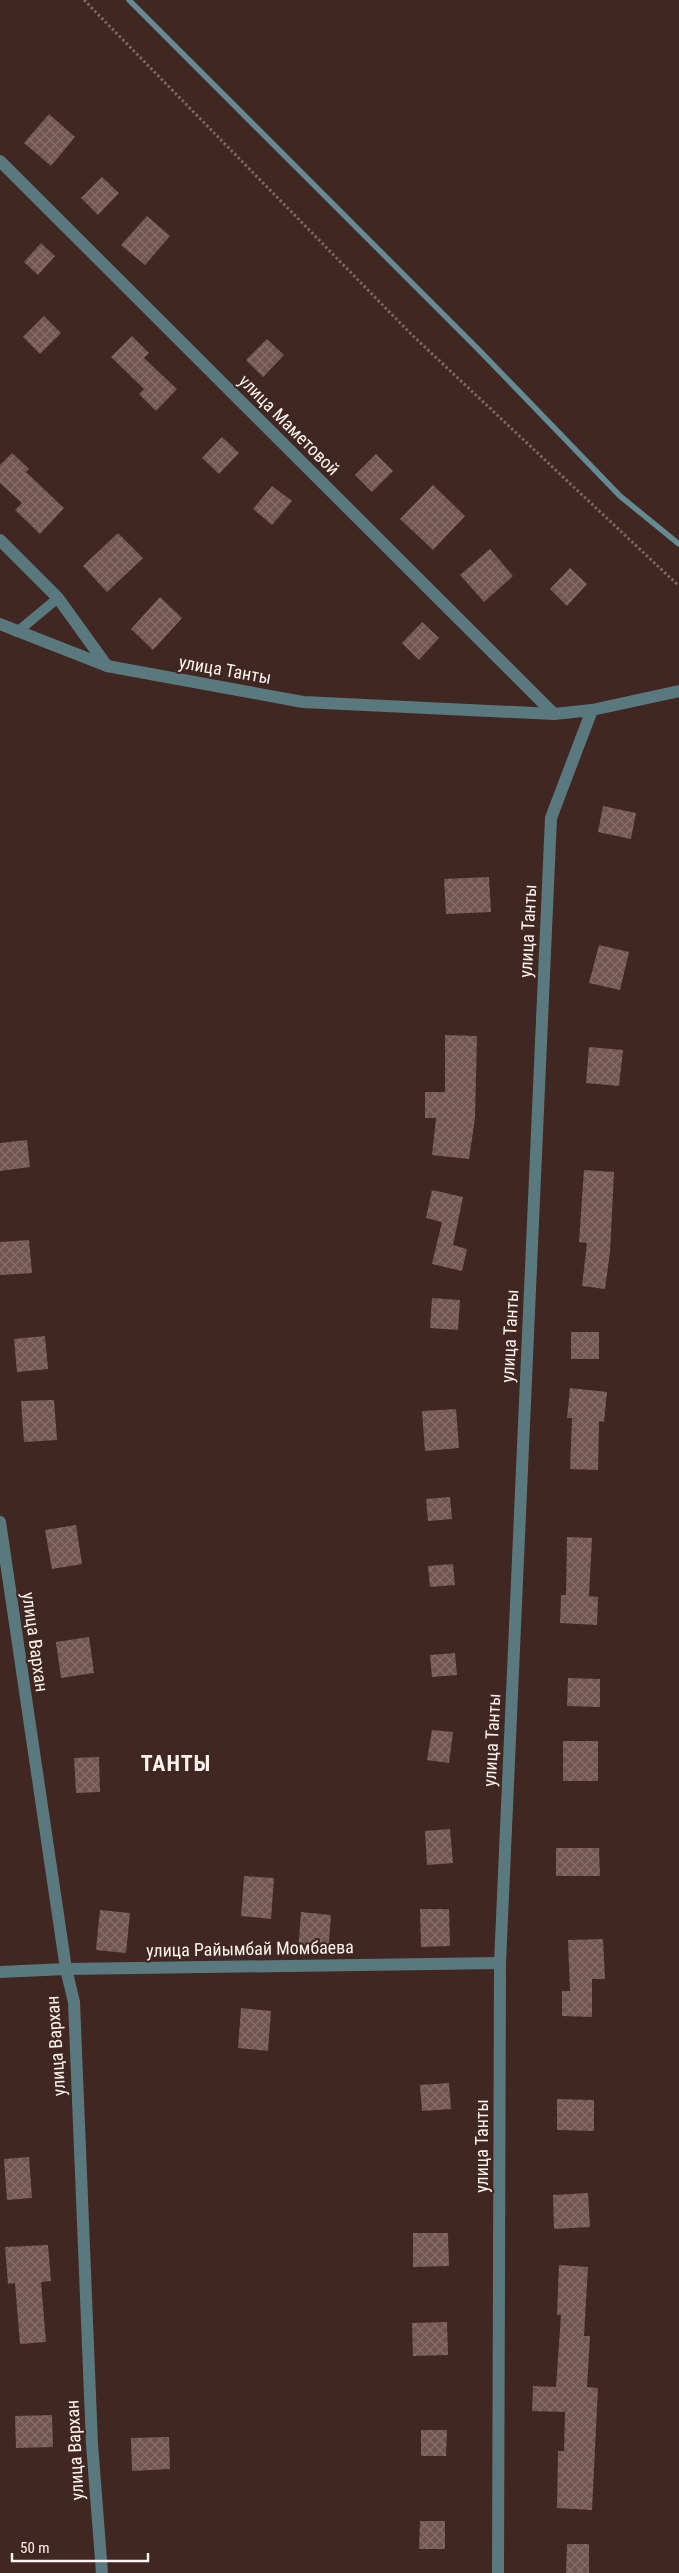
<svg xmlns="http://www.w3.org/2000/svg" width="679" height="2573" viewBox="0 0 679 2573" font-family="'Roboto Condensed',sans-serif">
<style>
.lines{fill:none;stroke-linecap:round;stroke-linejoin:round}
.stream{stroke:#648b92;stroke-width:5.5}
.building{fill:url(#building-cross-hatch)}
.path{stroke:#7c6762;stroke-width:3;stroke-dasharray:2.5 2.5;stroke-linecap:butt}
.service{stroke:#5a797f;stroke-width:10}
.minor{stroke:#5a797f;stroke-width:12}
.labels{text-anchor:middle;stroke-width:4.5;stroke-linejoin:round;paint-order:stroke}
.street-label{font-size:18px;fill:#fdf2ef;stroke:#402721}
.district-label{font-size:22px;font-weight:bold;letter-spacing:1px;fill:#fdf2ef;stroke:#402721}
</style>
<defs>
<pattern id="building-cross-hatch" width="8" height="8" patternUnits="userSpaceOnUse" patternTransform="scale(1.25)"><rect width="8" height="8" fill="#72554f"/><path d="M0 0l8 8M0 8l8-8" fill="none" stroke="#876e69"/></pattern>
</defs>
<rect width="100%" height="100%" fill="#402721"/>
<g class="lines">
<polyline class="stream" points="129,0 478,349 620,496 679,544"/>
</g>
<g class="building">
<polygon points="49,114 75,137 51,166 24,143"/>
<polygon points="102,177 119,193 98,215 81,198"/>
<polygon points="147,216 170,236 145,265 121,245"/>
<polygon points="41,243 55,256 38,275 24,262"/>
<polygon points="44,316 61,333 40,354 23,337"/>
<polygon points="132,336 149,353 144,358 177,389 156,411 139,394 144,389 111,357"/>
<polygon points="267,339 284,355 263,377 246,360"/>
<polygon points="222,437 239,453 219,474 202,458"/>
<polygon points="12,453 29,469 26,472 64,508 40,534 15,510 22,503 0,483 0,465"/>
<polygon points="376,454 393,471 372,492 355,475"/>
<polygon points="433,485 465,516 433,550 400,519"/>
<polygon points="272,486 292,501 272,525 253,509"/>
<polygon points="118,533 143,558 107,592 83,566"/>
<polygon points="490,549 513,576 484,602 460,575"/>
<polygon points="570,568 587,584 567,606 550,589"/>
<polygon points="160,597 182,618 153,650 131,629"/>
<polygon points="422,622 439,638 419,660 402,643"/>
<polygon points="603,806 636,813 631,839 598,832"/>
<polygon points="489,877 491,912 446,914 444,879"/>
<polygon points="599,945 629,952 620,990 589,983"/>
<polygon points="445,1035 477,1036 475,1118 469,1159 432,1155 436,1118 425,1118 425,1092 445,1092"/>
<polygon points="589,1047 623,1050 619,1086 586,1083"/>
<polygon points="27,1140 30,1167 0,1171 0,1143"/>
<polygon points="584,1170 614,1172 610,1252 605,1289 582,1286 587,1243 579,1242"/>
<polygon points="432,1190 463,1197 453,1245 467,1249 462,1271 432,1264 442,1222 426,1218"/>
<polygon points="29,1240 32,1273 0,1275 0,1242"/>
<polygon points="432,1298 460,1300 458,1330 430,1328"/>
<rect x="571" y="1332" width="28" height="27"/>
<polygon points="45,1336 48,1369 17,1372 14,1339"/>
<polygon points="570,1388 607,1392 604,1422 599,1421 598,1470 570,1469 572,1418 567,1418"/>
<polygon points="54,1400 57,1440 24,1442 21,1401"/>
<polygon points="456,1409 459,1448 425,1451 422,1411"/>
<polygon points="450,1497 452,1519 428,1521 426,1499"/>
<polygon points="76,1525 82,1564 52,1569 45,1530"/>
<polygon points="567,1537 592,1538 589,1596 598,1597 597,1625 560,1623 561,1595 566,1595"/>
<polygon points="453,1564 455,1585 430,1587 428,1566"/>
<polygon points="89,1637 94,1673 61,1678 56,1642"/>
<polygon points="455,1653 457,1675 432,1677 430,1655"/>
<polygon points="568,1678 600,1679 600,1707 567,1706"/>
<polygon points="432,1730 453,1732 449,1763 427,1760"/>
<rect x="563" y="1741" width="35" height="40"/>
<polygon points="99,1757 100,1792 76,1793 74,1758"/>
<polygon points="450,1829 453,1863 427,1865 425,1831"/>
<polygon points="556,1848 599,1848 600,1876 556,1876"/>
<polygon points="244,1876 274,1878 271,1919 241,1916"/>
<polygon points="420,1909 449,1909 450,1946 421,1947"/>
<polygon points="100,1910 130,1913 126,1953 96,1950"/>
<polygon points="301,1912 331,1915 328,1955 298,1952"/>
<polygon points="603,1939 605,1979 592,1979 592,2017 562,2016 562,1991 570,1991 568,1940"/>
<polygon points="241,2008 271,2011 268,2051 238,2048"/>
<polygon points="449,2083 451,2109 422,2111 420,2085"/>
<polygon points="557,2099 594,2100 594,2131 557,2130"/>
<polygon points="29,2157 32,2198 7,2200 4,2159"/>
<polygon points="588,2193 590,2227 554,2229 553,2195"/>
<polygon points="413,2233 448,2233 449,2266 413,2267"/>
<polygon points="48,2245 51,2281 41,2282 46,2342 20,2344 15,2283 8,2284 5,2247"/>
<polygon points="559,2265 588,2267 584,2336 590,2336 587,2387 598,2388 592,2510 557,2508 558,2451 564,2451 565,2412 532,2411 533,2386 556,2387 561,2315 557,2315"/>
<polygon points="447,2322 448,2355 413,2356 412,2323"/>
<polygon points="52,2415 53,2447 16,2448 15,2416"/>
<polygon points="421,2430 447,2430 446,2456 421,2456"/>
<polygon points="169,2437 170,2469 132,2471 131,2438"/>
<polygon points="420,2521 445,2521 445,2549 419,2549"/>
<polygon points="567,2544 589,2544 589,2573 566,2573"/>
</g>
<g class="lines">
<polyline class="path" points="84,0 411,334 679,586"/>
<polyline class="service" points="17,632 58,598"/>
<g class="minor">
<polyline points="0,161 554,714"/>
<polyline points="0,540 58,598 107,666"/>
<polyline points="0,624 107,666 303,702 554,714 592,710 551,818 500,1963 498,2573"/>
<polyline points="592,710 679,691"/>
<polyline points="0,1522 66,1969 74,2002 92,2444 102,2573"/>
<polyline points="0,1972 66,1969 500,1963"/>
</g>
</g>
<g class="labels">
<g class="street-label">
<text transform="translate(289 425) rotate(45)" y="6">улица Маметовой</text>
<text transform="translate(225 670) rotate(10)" y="6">улица Танты</text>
<text transform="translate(528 931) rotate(-87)" y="6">улица Танты</text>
<text transform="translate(510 1336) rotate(-87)" y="6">улица Танты</text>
<text transform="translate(35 1642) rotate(82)" y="6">улица Вархан</text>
<text transform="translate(492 1740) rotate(-87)" y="6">улица Танты</text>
<text transform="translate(250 1949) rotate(-1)" y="6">улица Райымбай Момбаева</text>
<text transform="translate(56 2046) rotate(-94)" y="6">улица Вархан</text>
<text transform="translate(482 2146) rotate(-90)" y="6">улица Танты</text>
<text transform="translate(75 2450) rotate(-93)" y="6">улица Вархан</text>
</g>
<g class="district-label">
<text x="176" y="1771">ТАНТЫ</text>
</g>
</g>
<path d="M12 2553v8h136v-8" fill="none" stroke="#fdf2ef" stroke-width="2.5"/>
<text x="20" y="2553" font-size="15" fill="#fdf2ef" stroke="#402721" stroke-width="4" paint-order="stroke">50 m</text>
</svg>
